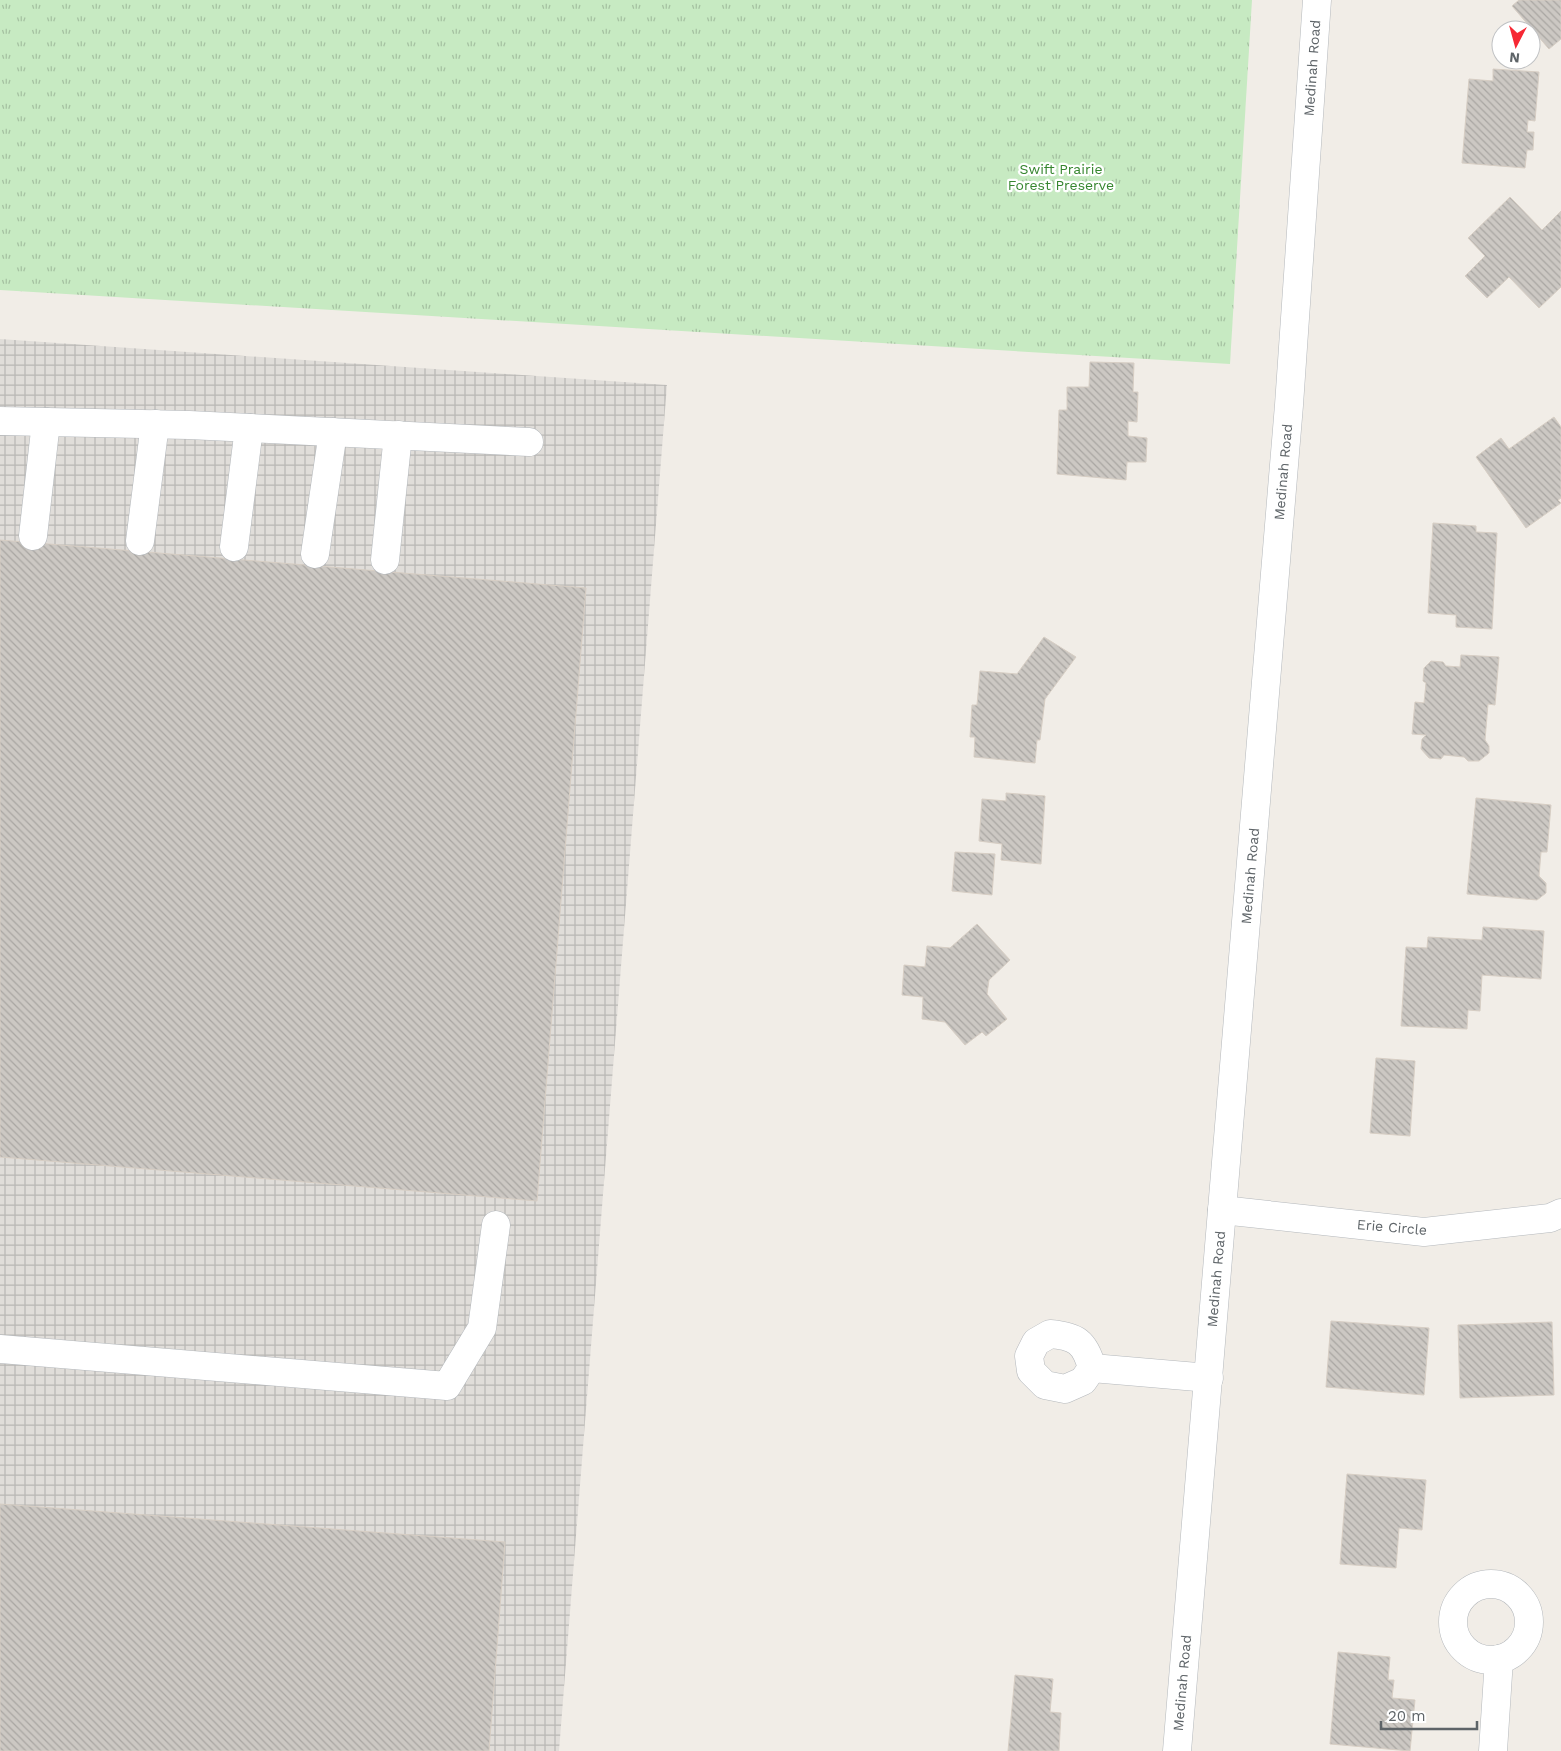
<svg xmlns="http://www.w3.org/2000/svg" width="1561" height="1751" viewBox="0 0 1561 1751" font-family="'Work Sans',sans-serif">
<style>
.industrial{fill:url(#industrial-grid)}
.grass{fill:url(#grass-tufts)}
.building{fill:url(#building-back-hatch);stroke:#d7cec4}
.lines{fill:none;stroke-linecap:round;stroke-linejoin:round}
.minor-casing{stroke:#b4b8bc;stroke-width:29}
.minor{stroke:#fff;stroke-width:28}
.labels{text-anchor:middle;stroke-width:4.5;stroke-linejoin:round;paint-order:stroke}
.street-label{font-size:14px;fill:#5e6468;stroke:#fff}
.park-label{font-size:14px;fill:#36862f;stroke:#fff}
</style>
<defs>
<pattern id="industrial-grid" width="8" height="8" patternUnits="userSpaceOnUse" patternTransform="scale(1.25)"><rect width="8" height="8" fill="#e0ddd9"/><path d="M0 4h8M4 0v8" fill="none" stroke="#b9b7b4"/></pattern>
<pattern id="grass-tufts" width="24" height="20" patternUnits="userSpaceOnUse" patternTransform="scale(1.25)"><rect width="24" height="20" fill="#c7eac2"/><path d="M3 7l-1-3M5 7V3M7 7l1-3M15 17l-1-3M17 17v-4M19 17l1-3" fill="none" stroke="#a5c1a1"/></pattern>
<pattern id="building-back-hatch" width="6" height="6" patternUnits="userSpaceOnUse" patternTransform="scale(1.25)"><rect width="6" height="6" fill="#ccc8c3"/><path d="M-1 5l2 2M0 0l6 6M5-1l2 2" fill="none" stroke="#a9a6a2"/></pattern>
</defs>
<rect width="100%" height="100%" fill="#f1ede7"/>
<polygon class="industrial" points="0,339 667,385 559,1751 0,1751"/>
<polygon class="grass" points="0,0 1252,0 1230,364 0,290"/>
<g class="building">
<polygon points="1519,0 1561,0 1561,39 1549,49 1512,6"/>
<polygon points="1493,69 1539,72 1535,121 1528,120 1527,132 1534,132 1533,150 1527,150 1525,168 1462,163 1469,79 1493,81"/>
<polygon points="1510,197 1542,230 1561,211 1561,287 1539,308 1509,277 1487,298 1465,276 1485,256 1468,238"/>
<polygon points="1090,362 1134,363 1133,392 1138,392 1137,422 1128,421 1128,436 1147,438 1146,462 1127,462 1126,480 1057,474 1059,410 1067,410 1067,387 1089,387"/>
<polygon points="1554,417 1561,427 1561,498 1558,500 1561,503 1526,528 1476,457 1501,438 1509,449"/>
<polygon points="1433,523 1476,526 1476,532 1497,533 1492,629 1456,627 1456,615 1428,613"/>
<polygon points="0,540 586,588 537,1201 0,1157"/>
<polygon points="1044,637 1076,657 1045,699 1040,740 1037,740 1035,763 974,757 975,737 970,737 972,705 977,705 980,671 1017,674"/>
<polygon points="1461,655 1499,657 1495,705 1488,704 1485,740 1489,746 1489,753 1479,761 1468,761 1464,757 1444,755 1441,759 1429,758 1421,749 1422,739 1426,735 1412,734 1415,702 1424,703 1426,683 1423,681 1424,668 1431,661 1443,662 1446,666 1460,667"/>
<polygon points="1006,793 1045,796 1041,864 1001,860 1002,844 979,841 982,799 1006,801"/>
<polygon points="1476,798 1551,805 1547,852 1541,852 1539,876 1546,883 1546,893 1537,900 1467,894"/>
<polygon points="955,852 995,854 992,895 952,891"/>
<polygon points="977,924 1010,960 989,980 987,994 1007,1019 986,1036 982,1032 965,1045 945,1022 922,1019 923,997 902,995 904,965 925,967 927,946 950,948"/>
<polygon points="1483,927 1544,931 1541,979 1482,975 1480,1011 1468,1010 1467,1029 1401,1026 1406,947 1427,948 1428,937 1482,940"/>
<polygon points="1376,1058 1415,1061 1410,1136 1370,1133"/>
<polygon points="1331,1321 1429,1328 1424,1395 1326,1387"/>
<polygon points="1552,1322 1554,1395 1460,1398 1458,1325"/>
<polygon points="1347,1474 1426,1480 1422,1530 1399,1528 1396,1568 1340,1564"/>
<polygon points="0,1504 505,1542 489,1751 0,1751"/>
<polygon points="1338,1652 1390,1657 1388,1680 1394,1680 1392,1698 1415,1700 1410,1751 1330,1744"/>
<polygon points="1015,1675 1053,1679 1050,1712 1061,1713 1059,1751 1008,1751"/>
</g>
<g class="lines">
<defs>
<g id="minor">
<polyline points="0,421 189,425 529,442"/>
<polyline points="33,536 46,422"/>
<polyline points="140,541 155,424"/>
<polyline points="234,547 249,428"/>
<polyline points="315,554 333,432"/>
<polyline points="385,560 398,435"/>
<polyline points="1222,1210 1424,1232 1550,1218 1561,1213"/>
<path d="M1050,1334C1076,1336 1085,1342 1092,1368L1083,1381L1065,1389L1045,1385L1031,1371L1029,1356L1036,1342Z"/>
<polyline points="0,1349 447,1386 482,1328 496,1225"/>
<polyline points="1092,1368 1209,1378"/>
<circle cx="1491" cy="1622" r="38"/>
<polyline points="1177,1751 1289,405 1317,0"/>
<polyline points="1493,1751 1499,1659"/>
</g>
</defs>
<use href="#minor" class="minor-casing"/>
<use href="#minor" class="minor"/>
</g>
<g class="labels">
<g class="street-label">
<text transform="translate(1312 68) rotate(-86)" y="5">Medinah Road</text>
<text transform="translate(1283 472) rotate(-85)" y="5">Medinah Road</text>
<text transform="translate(1250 876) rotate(-85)" y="5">Medinah Road</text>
<text transform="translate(1392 1227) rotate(5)" y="5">Erie Circle</text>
<text transform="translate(1216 1279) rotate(-85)" y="5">Medinah Road</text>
<text transform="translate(1182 1683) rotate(-85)" y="5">Medinah Road</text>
</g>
<g class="park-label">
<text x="1061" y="174">Swift Prairie<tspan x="1061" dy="16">Forest Preserve</tspan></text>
</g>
</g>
<g transform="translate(1516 45) rotate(186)"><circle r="24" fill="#ffffff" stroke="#bfc1c3"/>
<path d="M0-4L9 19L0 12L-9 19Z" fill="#f62834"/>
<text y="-8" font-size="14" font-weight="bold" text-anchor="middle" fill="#5e6468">N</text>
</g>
<path d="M1381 1721v8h96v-8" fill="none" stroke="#5e6468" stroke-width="2.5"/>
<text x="1388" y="1721" font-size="15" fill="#5e6468" stroke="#ffffff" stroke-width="4" paint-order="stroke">20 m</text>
</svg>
